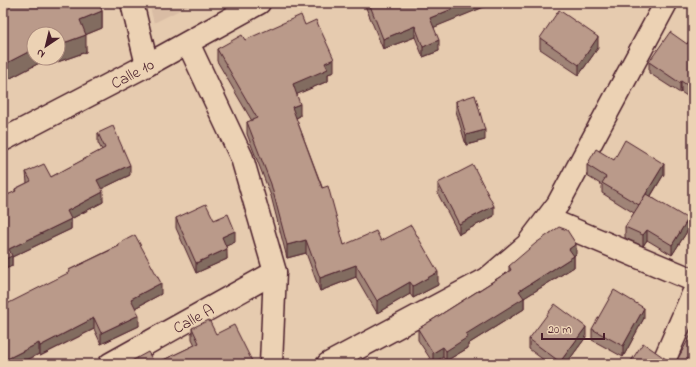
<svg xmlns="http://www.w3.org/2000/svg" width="696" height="367" viewBox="0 0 696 367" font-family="'Indie Flower',sans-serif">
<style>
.built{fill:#d9bca4}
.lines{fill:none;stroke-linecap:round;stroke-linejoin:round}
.minor-casing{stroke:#4a1f2b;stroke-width:25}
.major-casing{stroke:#4a1f2b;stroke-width:25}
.minor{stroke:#ecd2b4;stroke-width:22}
.major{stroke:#ecd2b4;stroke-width:22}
.wall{fill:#a08477;stroke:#4a1f2b;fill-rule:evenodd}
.shaded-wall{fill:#826c61;stroke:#4a1f2b}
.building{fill:#ba9a8a;stroke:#4a1f2b}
.labels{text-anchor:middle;stroke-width:3;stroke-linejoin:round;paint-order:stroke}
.street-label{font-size:16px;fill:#4a1f2b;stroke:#ecd2b4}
</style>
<rect width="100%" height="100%" fill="#e6cbaf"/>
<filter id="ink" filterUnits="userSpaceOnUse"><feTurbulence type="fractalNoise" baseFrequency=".025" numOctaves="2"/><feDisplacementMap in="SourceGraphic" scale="8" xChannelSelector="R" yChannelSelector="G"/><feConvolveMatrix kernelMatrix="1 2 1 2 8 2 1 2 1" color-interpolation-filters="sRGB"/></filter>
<g filter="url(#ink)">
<polygon class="built" points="149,3 194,3 154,23"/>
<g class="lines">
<defs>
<g id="minor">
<polyline points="132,3 147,65"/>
<polyline points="188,43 242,158 275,272 271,364"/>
<polyline points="548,219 693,280"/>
<polyline points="666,356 693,294"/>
<polyline points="110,364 275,272"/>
<polyline points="328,364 487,279 527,245 558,204 666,3"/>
</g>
<polyline id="major" points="3,140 147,65 259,3"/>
</defs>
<use href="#minor" class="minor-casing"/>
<use href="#major" class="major-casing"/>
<use href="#minor" class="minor"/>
<use href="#major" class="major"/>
</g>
<g class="wall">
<path d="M3,3H99L102,11V28L85,35L86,52L49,65L47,59L3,82ZM34,34H58V58H34Z"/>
<polygon points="364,3 493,3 434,27 439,51 423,57 415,37 383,49"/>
<polygon points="305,25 334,72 328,74 328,81 297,94 300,116 296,118 344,245 381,241 438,285 413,298 410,294 377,313 356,277 320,291 306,253 287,258 271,196 247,134 247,122 252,121 217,61 217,49 245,40"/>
<polygon points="693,36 693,100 681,92 680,93 649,73 649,62 687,44"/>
<polygon points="540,38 598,48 579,75 540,49"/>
<polygon points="456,101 485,140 466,145 456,111"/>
<polygon points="98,133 130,175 101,189 103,202 71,219 71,229 12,257 12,266 3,270 3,197 15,192 15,189 27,183 26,172 51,177 102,150 98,143"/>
<polygon points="614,160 664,174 651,196 688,230 672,255 647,240 643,246 625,238 625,227 634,213 602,193 602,185 587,176 587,165"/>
<polygon points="438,183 494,216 459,234 438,194"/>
<polygon points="176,218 214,220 235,242 226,246 227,259 196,273 176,228"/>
<polygon points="118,244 161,294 135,308 139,326 101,344 94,329 40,356 39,354 19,364 3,364 69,273 69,270 118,246"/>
<polygon points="576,254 574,256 574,267 524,298 524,309 468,344 468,348 446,361 443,357 433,363 418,340 418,329 509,271 509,266"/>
<polygon points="644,318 623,357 592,340 592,329"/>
<polygon points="192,328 216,334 252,364 155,364 195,345 192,339"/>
<polygon points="586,337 566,364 549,364 529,349 529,339"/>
</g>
<g class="shaded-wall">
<polygon points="467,3 494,3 430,29 430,18"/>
<polygon points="102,11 102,28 80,37 80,20"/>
<polygon points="415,26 415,37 383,49 383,39"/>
<polygon points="86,35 86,52 49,65 49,58 58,58 58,45"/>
<polygon points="598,37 598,48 579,75 579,65"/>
<polygon points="439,40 439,51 423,57 423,47"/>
<polygon points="34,49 34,58 47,58 47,59 3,82 3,65"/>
<polygon points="334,59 334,72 328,74 328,81 293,96 293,84 325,63"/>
<polygon points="681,81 681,92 680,93 680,83"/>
<polygon points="300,104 300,116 292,120 292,107"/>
<polygon points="485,130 485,140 466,145 466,135"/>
<polygon points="664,164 664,174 639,215 639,205"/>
<polygon points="130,165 130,175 97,191 97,180"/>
<polygon points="103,192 103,202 67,221 67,211"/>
<polygon points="494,206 494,216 459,234 459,224"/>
<polygon points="71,219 71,229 12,257 12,266 3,270 3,260 9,249"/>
<polygon points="688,219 688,230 672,255 672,245"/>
<polygon points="647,230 647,240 643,246 643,235"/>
<polygon points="235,231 235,242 222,248 222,237"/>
<polygon points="306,240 306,253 287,258 287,245"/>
<polygon points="576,244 576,254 569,259 569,249"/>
<polygon points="227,249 227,259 196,273 196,263"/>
<polygon points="574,256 574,267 524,298 524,309 468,344 468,348 446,361 446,351 466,334 519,291"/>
<polygon points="356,265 356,277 320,291 320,278"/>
<polygon points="438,272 438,285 413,298 413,286"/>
<polygon points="410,282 410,294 377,313 377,301"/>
<polygon points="161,283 161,294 131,310 131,299"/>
<polygon points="644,308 644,318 623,357 623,346"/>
<polygon points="139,315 139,326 101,344 101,333"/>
<polygon points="94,318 94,329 40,356 40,346"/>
<polygon points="586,327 586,337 566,364 560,364 560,362"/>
<polygon points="39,343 39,354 19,364 5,364 5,360"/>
<polygon points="443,347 443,357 433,363 433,353"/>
<polygon points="252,361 252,364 246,364"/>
</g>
<g class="building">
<polygon points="3,3 99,3 102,11 80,20 86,35 58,45 58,34 34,34 34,49 3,65"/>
<polygon points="369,3 467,3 430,18 439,40 423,47 415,26 383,39"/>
<polygon points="559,10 598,37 579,65 540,38"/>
<polygon points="301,15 305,25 316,20 334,59 325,63 328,69 293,84 300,104 292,107 322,188 328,186 344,245 376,231 381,241 411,225 438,272 413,286 410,282 377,301 356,265 320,278 306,240 287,245 271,184 247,122 257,118 217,49 242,35 245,40"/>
<polygon points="670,32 687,44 693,36 693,89 681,81 680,83 649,62"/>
<polygon points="475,95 485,130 466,135 456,101"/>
<polygon points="113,126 130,165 97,180 103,192 67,211 71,219 9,249 12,256 3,260 3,197 16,191 15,189 31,181 26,172 44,164 51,177 105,148 98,133"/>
<polygon points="625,140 664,164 639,205 602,183 606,177 587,165 596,149 614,160"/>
<polygon points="473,165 494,206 459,224 438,183"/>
<polygon points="646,194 688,219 672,245 647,230 643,235 625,227"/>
<polygon points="206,204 214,220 228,214 235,231 222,237 227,249 196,263 176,218"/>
<polygon points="559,227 567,230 576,244 569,249 574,256 519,291 524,298 466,334 468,337 446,351 443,347 433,353 418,329 511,270 509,266 536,243"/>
<polygon points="135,235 161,283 131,299 139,315 101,333 94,318 40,346 39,343 5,360 7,363 6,364 3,364 3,306 70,272 69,270 119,246 118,244"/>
<polygon points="614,290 644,308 623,346 592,329"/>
<polygon points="555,304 586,327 560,362 529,339"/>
<polygon points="209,320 216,334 234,325 252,361 246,364 126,364 148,352 155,364 199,343 192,328"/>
<polygon points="693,331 693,364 675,364"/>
<polygon points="643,343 673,364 629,364"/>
<polygon points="361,357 366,364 351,364"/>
</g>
</g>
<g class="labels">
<g class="street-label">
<text transform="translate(132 73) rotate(-28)" y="6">Calle 10</text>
<text transform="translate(193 318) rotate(-29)" y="6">Calle A</text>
</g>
</g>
<rect width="696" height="367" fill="none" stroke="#ecd2b4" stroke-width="16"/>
<rect x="8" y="8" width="680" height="351" fill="none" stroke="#4a1f2b" stroke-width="1.5" filter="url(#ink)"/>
<g transform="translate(46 46) rotate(215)"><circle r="19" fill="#ecd2b4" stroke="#ab8a7d"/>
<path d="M0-3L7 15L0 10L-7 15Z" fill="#4a1f2b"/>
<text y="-6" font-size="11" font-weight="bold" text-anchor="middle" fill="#4a1f2b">N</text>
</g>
<path d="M542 333v6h62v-6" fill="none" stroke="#4a1f2b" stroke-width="2"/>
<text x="548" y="333" font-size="12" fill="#4a1f2b" stroke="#ecd2b4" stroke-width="3" paint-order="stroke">20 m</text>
</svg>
